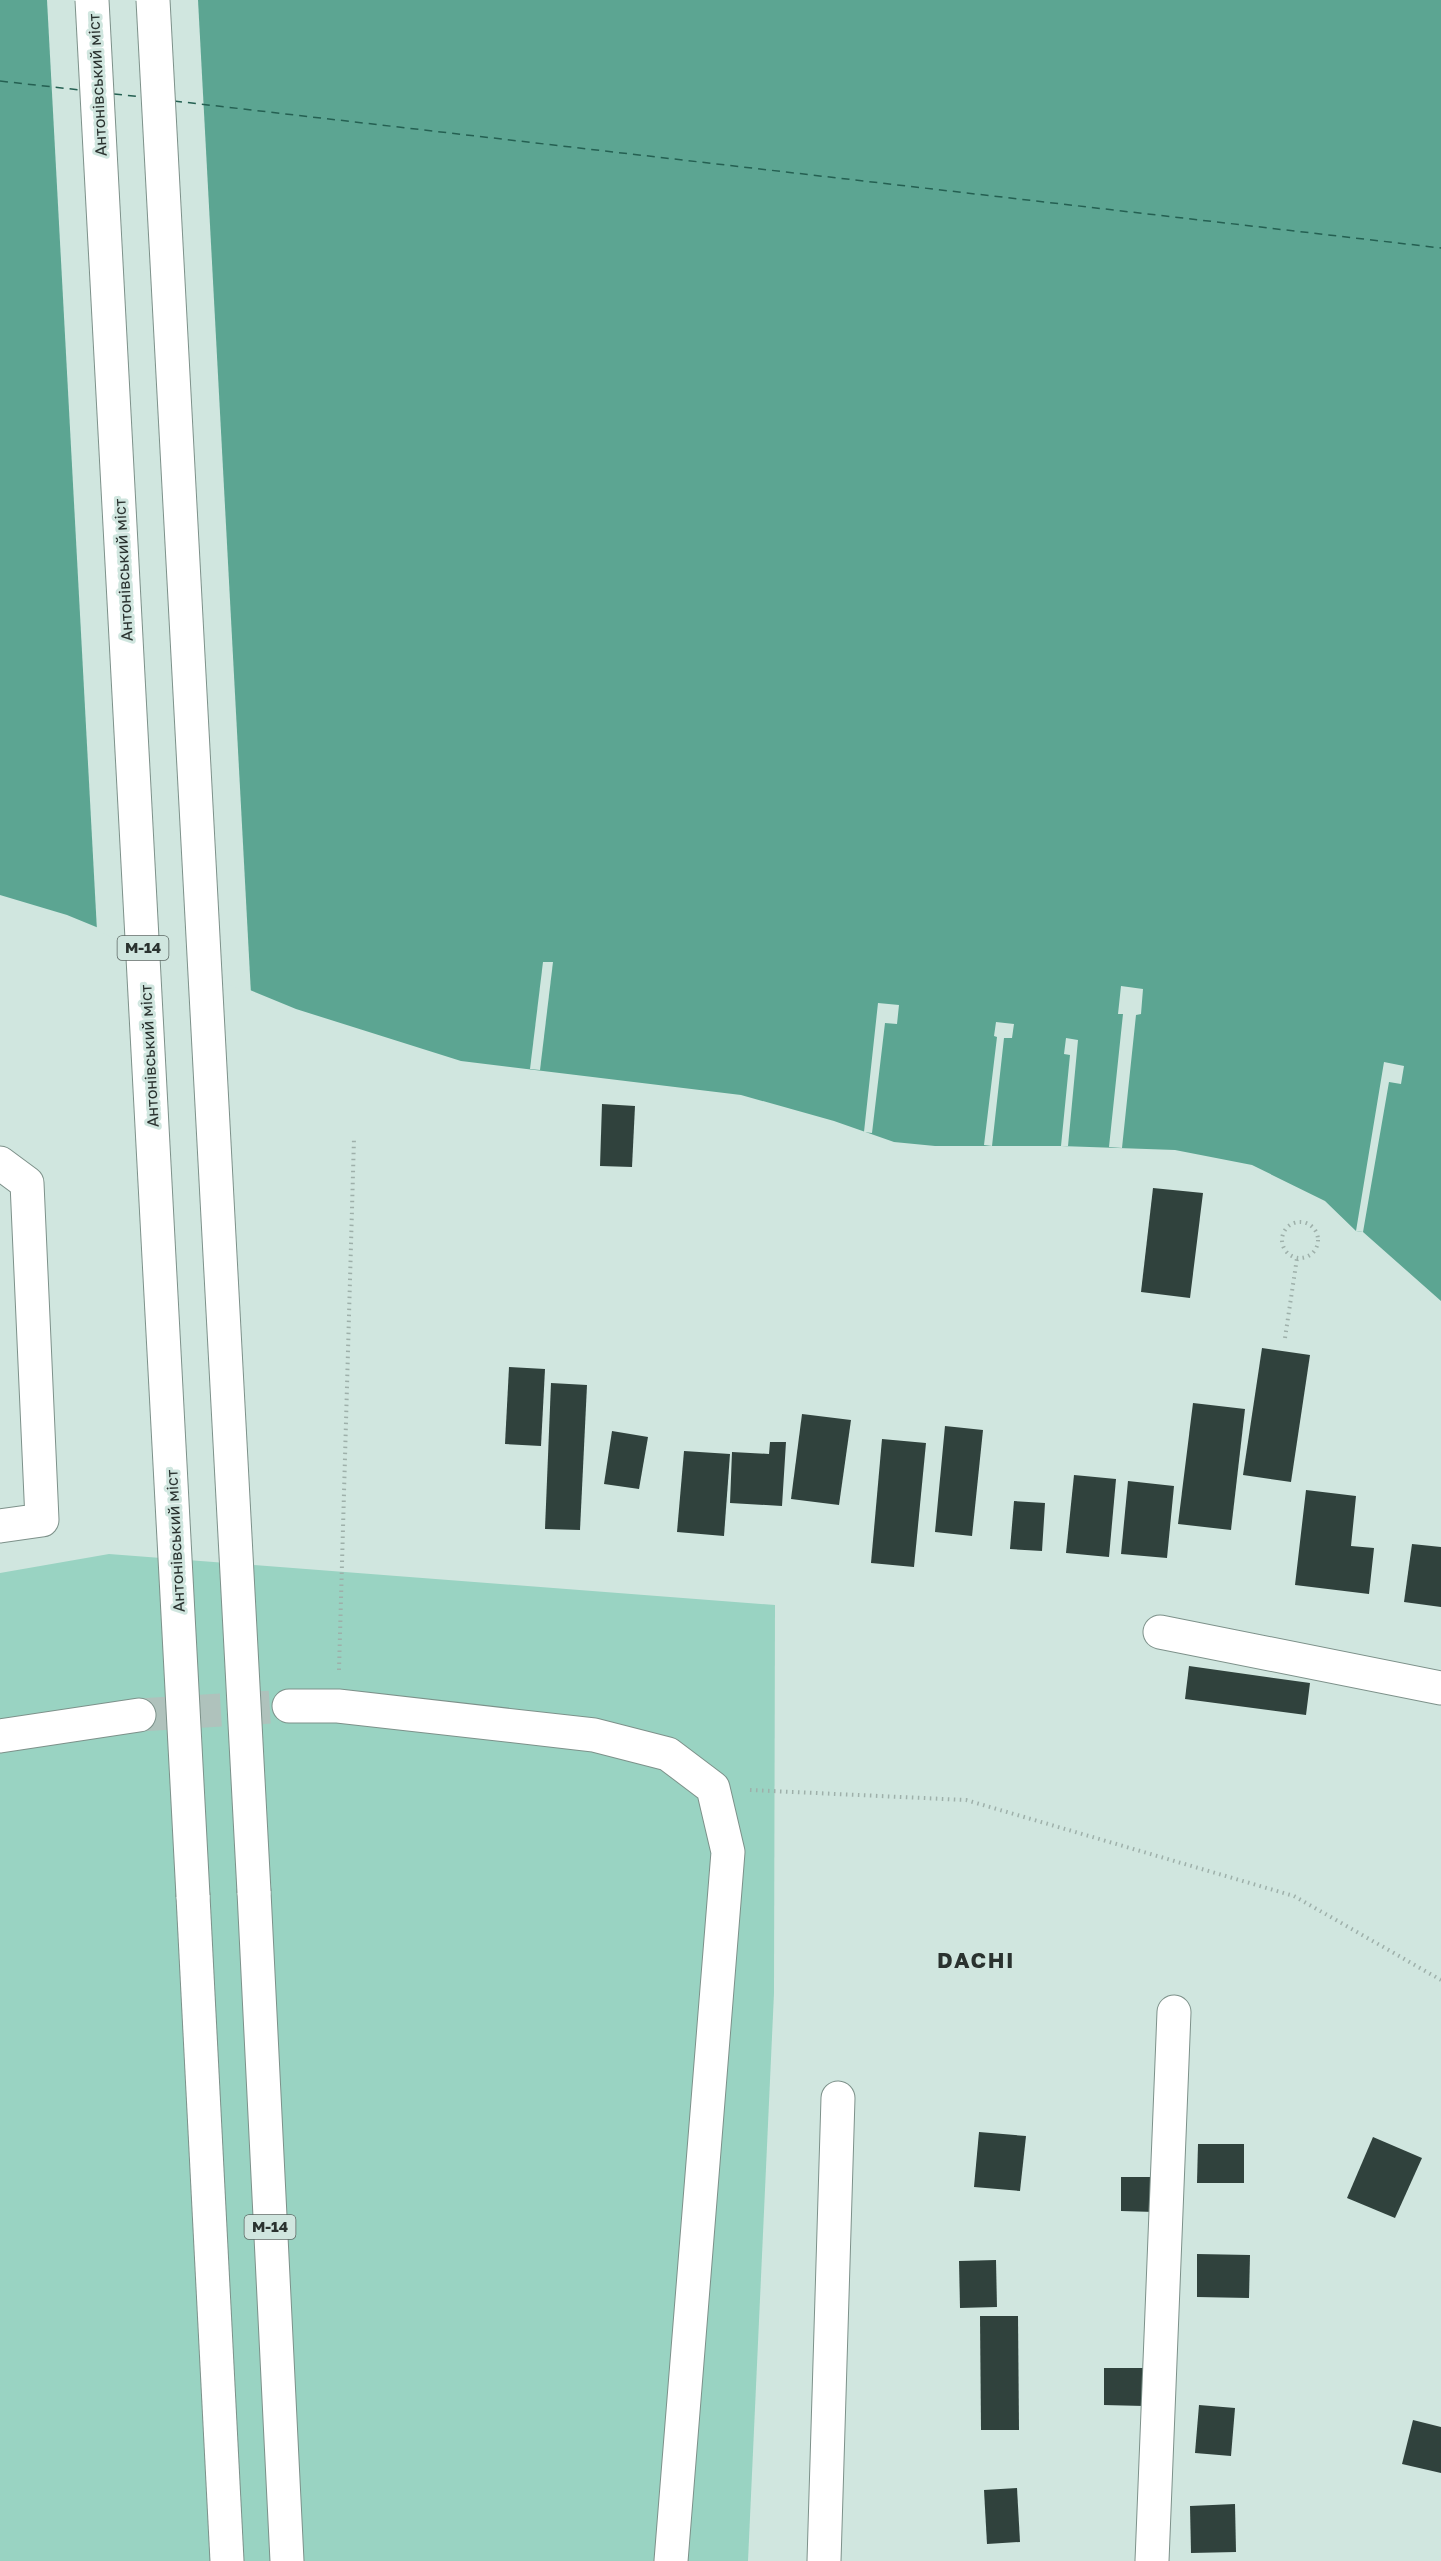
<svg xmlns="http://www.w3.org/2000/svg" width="1441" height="2561" viewBox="0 0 1441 2561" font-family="'Golos Text',sans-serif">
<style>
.green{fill:#99d3c2}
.water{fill:#5ca592}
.pier{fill:#d0e6df}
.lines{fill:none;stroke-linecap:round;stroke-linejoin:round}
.ferry{stroke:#256052;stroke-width:1.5;stroke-dasharray:8 6;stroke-linecap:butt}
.building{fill:#30423d}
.minor-tunnel{stroke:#afc2bc;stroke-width:33;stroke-dasharray:33 16;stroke-linecap:butt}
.minor-casing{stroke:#7d918a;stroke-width:35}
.trunk-casing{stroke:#7d918a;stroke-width:35}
.path{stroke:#9eb0aa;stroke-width:4;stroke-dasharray:1.5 4.5;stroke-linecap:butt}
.minor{stroke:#fff;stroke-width:33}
.trunk{stroke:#fff;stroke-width:33}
.trunk-bridge-casing{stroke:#7d918a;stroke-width:35;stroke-linecap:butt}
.trunk-bridge{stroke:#fff;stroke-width:33}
.labels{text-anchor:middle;stroke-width:6;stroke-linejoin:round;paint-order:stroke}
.shield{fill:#d0e6df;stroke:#5c6864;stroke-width:1.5}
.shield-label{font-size:15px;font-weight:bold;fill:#2a322f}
.street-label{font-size:16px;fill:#2a322f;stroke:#d0e6df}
.district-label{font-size:22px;font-weight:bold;letter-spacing:1.5px;fill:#2a322f;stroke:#d0e6df}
</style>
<rect width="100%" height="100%" fill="#d0e6df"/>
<polygon class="green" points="109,1554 775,1605 774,1993 748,2561 0,2561 0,1573"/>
<polygon class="water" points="0,0 1441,0 1441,1301 1363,1232 1356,1231 1325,1201 1252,1165 1175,1150 1061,1146 935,1146 894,1142 834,1121 741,1095 461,1061 296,1009 67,915 0,895"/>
<g class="pier">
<polygon points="47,0 198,0 251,994 97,931"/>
<polygon points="543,962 553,962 540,1070 530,1069"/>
<polygon points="1121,986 1143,989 1141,1014 1136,1015 1122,1148 1109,1147 1123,1014 1118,1014"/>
<polygon points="878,1003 899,1005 897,1024 885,1023 872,1133 864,1132"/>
<polygon points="996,1022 1014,1024 1012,1038 1004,1038 992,1146 984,1145 997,1037 994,1036"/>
<polygon points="1066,1038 1078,1040 1068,1146 1061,1146 1070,1055 1064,1054"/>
<polygon points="1384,1062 1404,1066 1401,1084 1389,1082 1363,1232 1356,1231"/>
</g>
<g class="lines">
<g class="ferry">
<polyline points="0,81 80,90"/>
<polyline points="114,94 142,97"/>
<polyline points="174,101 1441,248"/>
</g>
</g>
<g class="building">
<polygon points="602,1104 635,1106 632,1167 600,1166"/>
<polygon points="1153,1188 1203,1193 1190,1298 1141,1292"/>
<polygon points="1262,1348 1310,1355 1291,1482 1243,1475"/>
<polygon points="509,1367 545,1369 541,1446 505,1444"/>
<polygon points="551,1383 587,1385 580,1530 545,1529"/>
<polygon points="1193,1403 1245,1409 1231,1530 1178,1524"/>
<polygon points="802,1414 851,1420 839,1505 791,1499"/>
<polygon points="945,1426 983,1430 972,1536 935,1532"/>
<polygon points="612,1431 648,1437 639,1489 604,1484"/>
<polygon points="882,1439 926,1443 914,1567 871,1563"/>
<polygon points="770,1442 786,1442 782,1506 730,1503 732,1452 769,1454"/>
<polygon points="684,1451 730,1454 724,1536 677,1532"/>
<polygon points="1074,1475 1116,1479 1109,1557 1066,1553"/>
<polygon points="1128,1481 1174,1486 1167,1558 1121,1554"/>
<polygon points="1306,1490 1356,1496 1351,1546 1374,1548 1369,1594 1295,1585"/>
<polygon points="1014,1501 1045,1503 1042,1551 1010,1549"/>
<polygon points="1412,1544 1441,1547 1441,1607 1404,1602"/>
<polygon points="1189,1666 1310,1683 1306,1715 1185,1699"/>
<polygon points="979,2132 1026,2136 1020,2191 974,2187"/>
<polygon points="1373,2137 1422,2158 1395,2218 1347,2198"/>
<polygon points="1198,2144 1244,2144 1244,2183 1197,2183"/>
<polygon points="1121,2177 1156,2177 1155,2212 1121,2211"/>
<polygon points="1197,2254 1250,2255 1249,2298 1197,2297"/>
<polygon points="996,2260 997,2307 960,2308 959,2261"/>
<polygon points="980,2316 1018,2316 1019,2430 981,2430"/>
<polygon points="1104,2368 1144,2368 1144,2406 1104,2405"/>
<polygon points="1199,2405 1235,2408 1231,2456 1195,2453"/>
<polygon points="1413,2420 1441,2427 1441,2473 1402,2464"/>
<polygon points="1017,2488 1020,2542 987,2544 984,2490"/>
<polygon points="1235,2504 1236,2552 1191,2553 1190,2506"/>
</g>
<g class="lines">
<polyline class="minor-tunnel" points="139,1715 289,1706"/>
<defs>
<g id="minor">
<polyline points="0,1163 27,1183 42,1520 0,1526"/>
<polyline points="1160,1632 1441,1688"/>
<polyline points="289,1706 338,1706 594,1735 668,1754 713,1788 728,1852 671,2561"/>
<polyline points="0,1736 139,1715"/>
<polyline points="824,2561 838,2098"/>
<polyline points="1152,2561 1174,2012"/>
</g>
<g id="trunk">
<polyline points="254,1892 287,2561"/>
<polyline points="193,1896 227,2561"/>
</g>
</defs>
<use href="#minor" class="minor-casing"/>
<use href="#trunk" class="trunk-casing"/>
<g class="path">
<circle cx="1300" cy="1240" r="18"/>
<polyline points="1285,1338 1297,1258"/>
<polyline points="339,1670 354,1138"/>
<polyline points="750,1790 966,1800 1294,1896 1441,1980"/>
</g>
<use href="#minor" class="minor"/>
<use href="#trunk" class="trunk"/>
<defs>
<g id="trunk-bridge">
<polyline points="92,0 193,1896"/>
<polyline points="153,0 254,1892"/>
</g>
</defs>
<use href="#trunk-bridge" class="trunk-bridge-casing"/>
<use href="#trunk-bridge" class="trunk-bridge"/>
</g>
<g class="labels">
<g class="shield">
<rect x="117.5" y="936" width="51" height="24" rx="4.5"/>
<rect x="244.5" y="2215" width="51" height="24" rx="4.5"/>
</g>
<g class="shield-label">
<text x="143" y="953">М-14</text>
<text x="270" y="2232">М-14</text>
</g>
<g class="street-label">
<text transform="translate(97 85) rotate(-93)" y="6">Антонівський міст</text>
<text transform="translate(123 570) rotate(-93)" y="6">Антонівський міст</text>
<text transform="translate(149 1056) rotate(-93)" y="6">Антонівський міст</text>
<text transform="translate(175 1541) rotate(-93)" y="6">Антонівський міст</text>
</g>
<g class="district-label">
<text x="976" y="1968">DACHI</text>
</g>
</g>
</svg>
